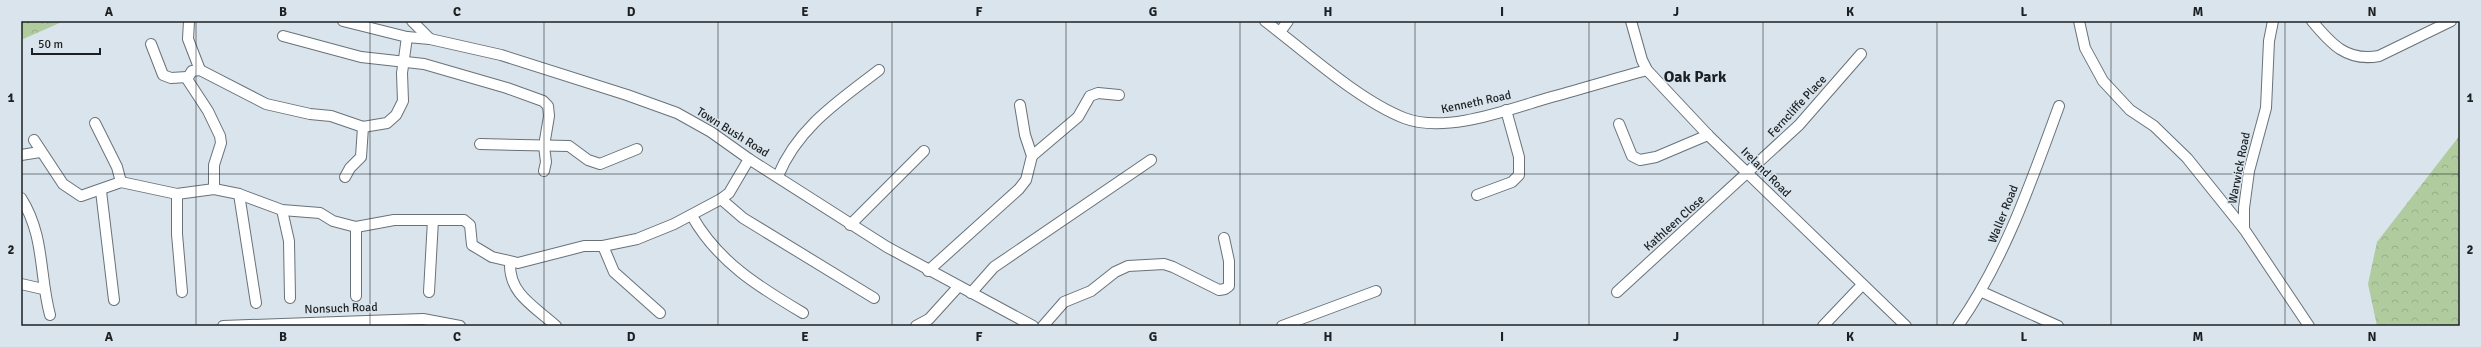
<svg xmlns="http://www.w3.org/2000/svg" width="2481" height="347" viewBox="0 0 2481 347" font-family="Signika,sans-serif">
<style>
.forest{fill:url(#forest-crowns)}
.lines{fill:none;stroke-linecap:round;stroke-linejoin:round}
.street-casing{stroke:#697279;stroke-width:12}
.street{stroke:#fff;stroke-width:10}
.grid{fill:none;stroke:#1c2023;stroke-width:1;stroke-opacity:0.55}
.labels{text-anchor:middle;stroke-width:3;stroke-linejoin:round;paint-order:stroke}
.street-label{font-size:12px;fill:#1c2023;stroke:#d9e4ec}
.district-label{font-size:16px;font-weight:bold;fill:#1c2023;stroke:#d9e4ec}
.neatline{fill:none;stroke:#1c2023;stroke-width:1.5}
.grid-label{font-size:13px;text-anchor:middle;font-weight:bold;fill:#1c2023}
</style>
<defs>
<pattern id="forest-crowns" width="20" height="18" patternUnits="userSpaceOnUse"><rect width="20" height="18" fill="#b0cc9f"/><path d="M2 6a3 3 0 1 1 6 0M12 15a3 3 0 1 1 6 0" fill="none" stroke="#97af89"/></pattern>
</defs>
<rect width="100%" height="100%" fill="#d9e4ec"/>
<g class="forest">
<polygon points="21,21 64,21 21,40"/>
<polygon points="2460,135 2460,326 2377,326 2368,284 2377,242"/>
</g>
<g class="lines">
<defs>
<g id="street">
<polyline points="189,21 188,39 200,70"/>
<polyline points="343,21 407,37 430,39 501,55 627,95 677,113 711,132 749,159 887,247 1033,326"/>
<polyline points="412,21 430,39"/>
<path d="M1265,21C1305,51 1358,100 1404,118C1445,134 1507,110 1548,98C1581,89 1614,79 1647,70"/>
<polyline points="1631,21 1642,60 1647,70 1708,135 1906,326"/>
<polyline points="2079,21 2085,48 2103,81 2130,110 2154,126 2187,158 2244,229 2309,326"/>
<path d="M2312,21C2331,44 2347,62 2379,56L2451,21"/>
<polyline points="1280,32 1288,21"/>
<polyline points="283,36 361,57 424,64 507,88 543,101 548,106 549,116 544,146 546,162 544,171"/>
<polyline points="151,44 163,75 171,78 187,77"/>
<polyline points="95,123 117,167 121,182"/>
<polyline points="1619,124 1632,156 1640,160 1656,157 1708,135"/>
<polyline points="34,140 63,184 81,196 121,182 177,194 214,189 239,194 282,210 320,213 333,221 356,227 394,220 464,220 470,225 472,245 492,257 518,263 584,246 603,246 637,239 674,224 721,199 729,193 749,159"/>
<polyline points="480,144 569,146 588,160 600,164 637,149"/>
<polyline points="21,155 40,152"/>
<polyline points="1032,156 1078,117 1090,96 1098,93 1119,95"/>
<path d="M778,176C798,127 839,101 879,70"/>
<polyline points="345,177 350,168 361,157 363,127"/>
<polyline points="214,189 214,165 221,143 220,136 208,111 187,79 192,71 200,70 266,104 310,114 331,116 363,127 387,123 396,115 403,101 402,73 407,37"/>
<polyline points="101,191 114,300"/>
<polyline points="177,194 177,234 182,292"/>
<polyline points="239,194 256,303"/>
<polyline points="1477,195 1512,182 1519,175 1519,157 1506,110"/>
<path d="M21,198C45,236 39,274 50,315"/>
<polyline points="721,199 743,218 874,298"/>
<polyline points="282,210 289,241 290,298"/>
<path d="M692,216C718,262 759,287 803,313"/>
<polyline points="850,225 924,151"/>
<polyline points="2244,229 2244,208 2249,171 2266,108 2269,41 2273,21"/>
<polyline points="603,246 614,272 660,313"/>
<path d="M510,263C509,294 534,306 556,326"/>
<polyline points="928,271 1019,189 1026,180 1032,156 1025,135 1020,105"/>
<polyline points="21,284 43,289"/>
<polyline points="429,292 433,220"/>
<polyline points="1617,292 1799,125 1861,54"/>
<polyline points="1982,292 2058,326"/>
<polyline points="971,293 994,267 1151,160"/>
<polyline points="356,296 356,227"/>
<polyline points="223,326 423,319 460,326"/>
<polyline points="916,326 929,319 958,287"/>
<polyline points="1043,326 1064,302 1091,291 1115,272 1128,266 1164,264 1173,267 1219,290 1225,289 1229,286 1229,261 1224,238"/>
<polyline points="1282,326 1376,291"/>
<polyline points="1823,326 1862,285"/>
<path d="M1958,326C2005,259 2031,182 2059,106"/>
</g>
</defs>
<use href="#street" class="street-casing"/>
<use href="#street" class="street"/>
</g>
<path class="grid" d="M196,21V326M370,21V326M544,21V326M718,21V326M892,21V326M1066,21V326M1240,21V326M1415,21V326M1589,21V326M1763,21V326M1937,21V326M2111,21V326M2285,21V326M21,174H2460"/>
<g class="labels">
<g class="street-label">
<text transform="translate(1476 102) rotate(-12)" y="4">Kenneth Road</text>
<text transform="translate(1797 106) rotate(-47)" y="4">Ferncliffe Place</text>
<text transform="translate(733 132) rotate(32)" y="4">Town Bush Road</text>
<text transform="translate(2239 168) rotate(-79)" y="4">Warwick Road</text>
<text transform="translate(1766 172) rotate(45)" y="4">Ireland Road</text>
<text transform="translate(2003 214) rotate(-68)" y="4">Waller Road</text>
<text transform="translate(1674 223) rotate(-42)" y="4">Kathleen Close</text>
<text transform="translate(341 308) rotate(-2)" y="4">Nonsuch Road</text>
</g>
<g class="district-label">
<text x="1695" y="82">Oak Park</text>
</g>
</g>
<rect width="2481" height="347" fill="none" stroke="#d9e4ec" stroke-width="44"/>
<path d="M32 48v6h68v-6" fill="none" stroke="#1c2023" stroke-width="2"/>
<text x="38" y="48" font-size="12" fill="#1c2023" stroke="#d9e4ec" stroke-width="3" paint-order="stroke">50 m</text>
<rect x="22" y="22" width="2437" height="303" class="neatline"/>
<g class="grid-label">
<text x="109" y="16">A</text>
<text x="283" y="16">B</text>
<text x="457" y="16">C</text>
<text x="631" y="16">D</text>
<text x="805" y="16">E</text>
<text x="979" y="16">F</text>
<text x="1153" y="16">G</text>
<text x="1328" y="16">H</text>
<text x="1502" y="16">I</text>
<text x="1676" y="16">J</text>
<text x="1850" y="16">K</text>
<text x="2024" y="16">L</text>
<text x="2198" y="16">M</text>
<text x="2372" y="16">N</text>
<text x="11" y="102">1</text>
<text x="2470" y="102">1</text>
<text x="11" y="254">2</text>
<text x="2470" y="254">2</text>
<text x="109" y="341">A</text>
<text x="283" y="341">B</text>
<text x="457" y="341">C</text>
<text x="631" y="341">D</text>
<text x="805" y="341">E</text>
<text x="979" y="341">F</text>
<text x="1153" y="341">G</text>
<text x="1328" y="341">H</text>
<text x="1502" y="341">I</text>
<text x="1676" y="341">J</text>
<text x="1850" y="341">K</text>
<text x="2024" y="341">L</text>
<text x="2198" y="341">M</text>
<text x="2372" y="341">N</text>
</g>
</svg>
